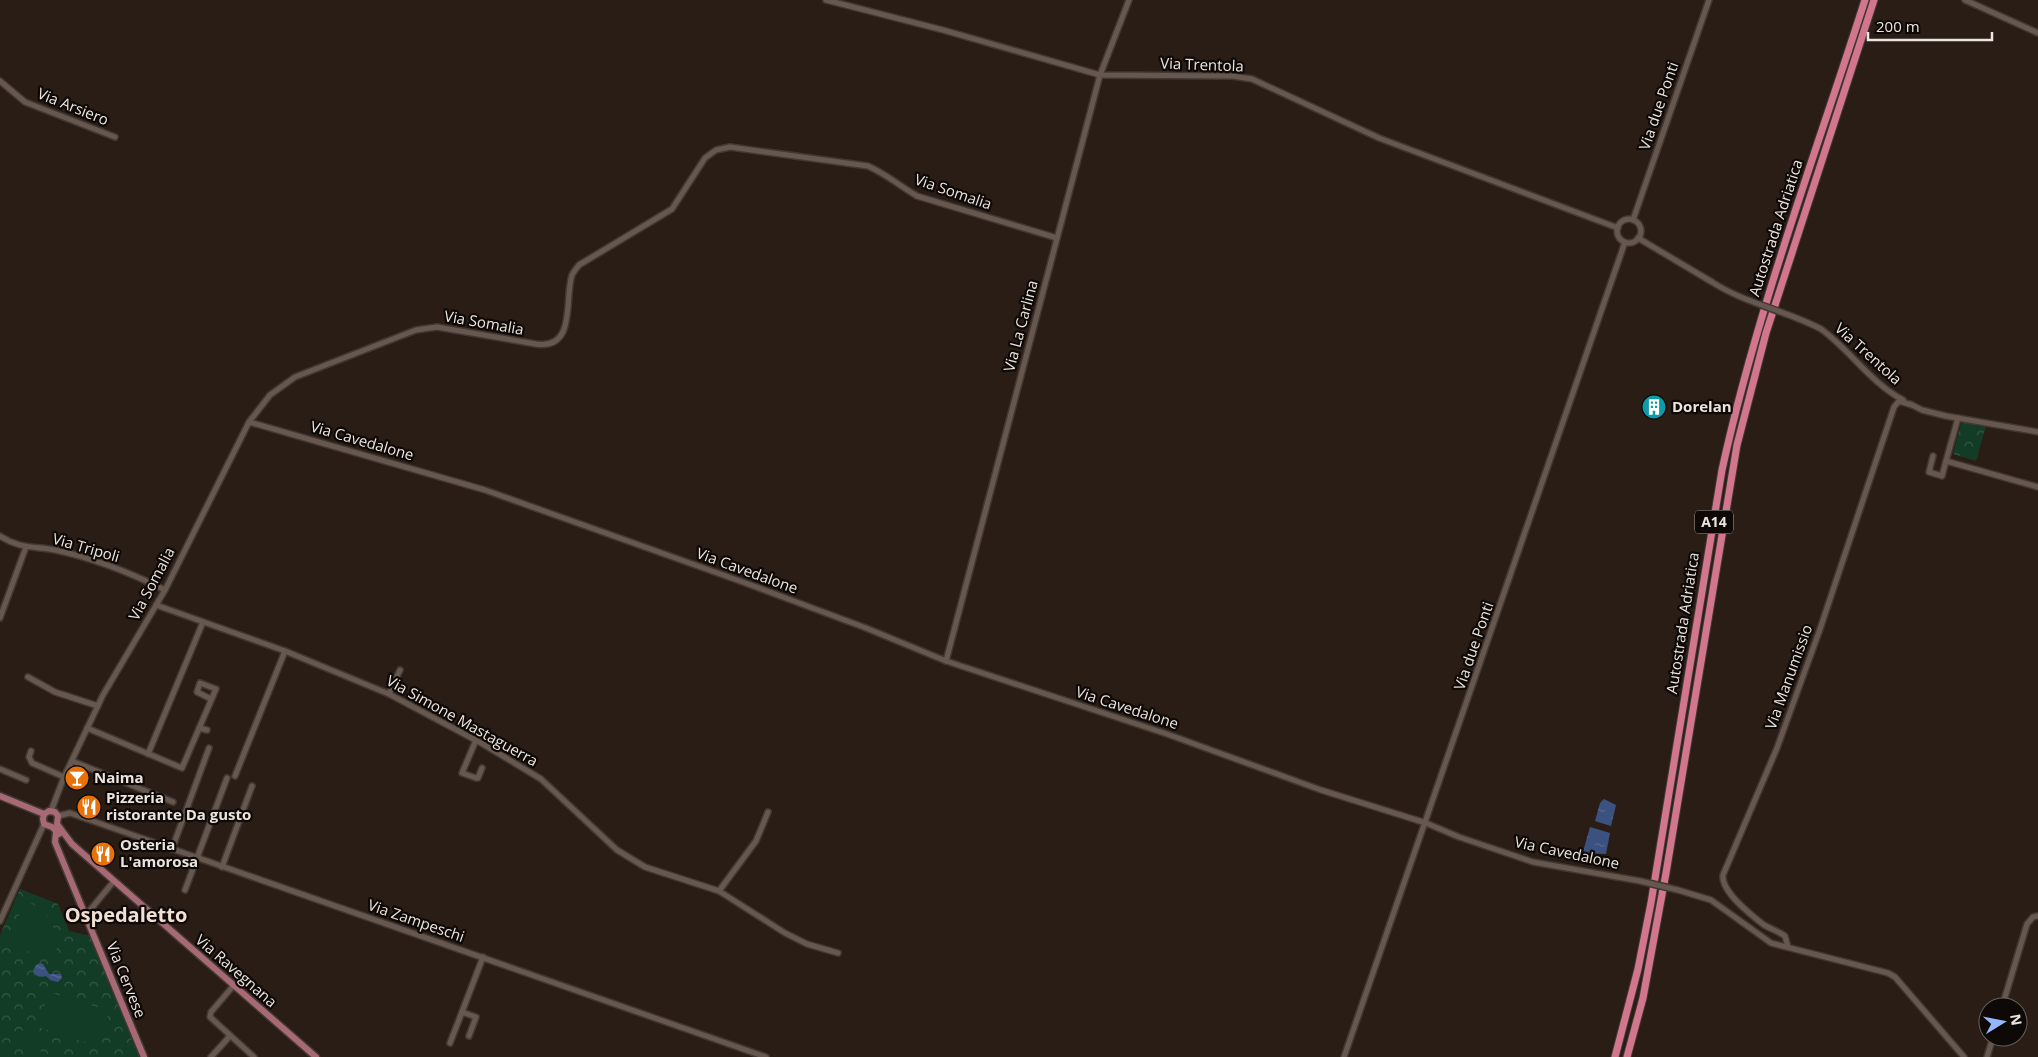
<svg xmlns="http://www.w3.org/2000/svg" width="2038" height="1057" viewBox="0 0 2038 1057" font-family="'Open Sans',sans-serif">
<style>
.park{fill:url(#park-crowns)}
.pitch{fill:#133c27}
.water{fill:url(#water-ripples)}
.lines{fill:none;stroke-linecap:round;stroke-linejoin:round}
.minor-casing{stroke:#423833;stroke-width:8}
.major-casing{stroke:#423833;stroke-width:9}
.highway-casing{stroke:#423833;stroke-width:9}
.minor{stroke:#67584f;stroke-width:5}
.major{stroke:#a76a74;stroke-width:6}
.highway{stroke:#d1768c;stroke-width:7}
.minor-bridge-casing{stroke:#423833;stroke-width:8;stroke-linecap:butt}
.minor-bridge{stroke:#67584f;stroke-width:5}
.labels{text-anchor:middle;stroke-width:4.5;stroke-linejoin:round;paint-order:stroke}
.shield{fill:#0e0906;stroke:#a9a29d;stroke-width:1}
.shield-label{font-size:14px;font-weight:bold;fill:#ece4de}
.street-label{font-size:15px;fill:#ece4de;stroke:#0e0906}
.poi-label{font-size:15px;font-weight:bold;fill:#ece4de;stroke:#0e0906;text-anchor:start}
.district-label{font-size:20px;font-weight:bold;fill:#f2e0d5;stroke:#0e0906}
</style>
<defs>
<pattern id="park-crowns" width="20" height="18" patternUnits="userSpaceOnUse" patternTransform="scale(1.25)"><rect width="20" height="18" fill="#133c27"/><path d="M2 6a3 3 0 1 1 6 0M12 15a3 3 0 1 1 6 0" fill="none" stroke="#365846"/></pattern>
<pattern id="water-ripples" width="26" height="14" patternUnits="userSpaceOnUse" patternTransform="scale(1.25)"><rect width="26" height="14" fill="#3b5280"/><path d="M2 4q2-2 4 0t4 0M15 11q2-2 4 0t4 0" fill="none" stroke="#586b92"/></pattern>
</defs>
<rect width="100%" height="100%" fill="#2a1d16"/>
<g class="park">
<polygon points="1965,422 1986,426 1976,461 1953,454 1961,424"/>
<polygon points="20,889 58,904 69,931 91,936 141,1057 0,1057 0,935"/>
</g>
<g class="pitch">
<path d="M25,901C51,910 61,935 55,961L7,944Z"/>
<polygon points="49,992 109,1011 98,1046 38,1027"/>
<polygon points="21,1030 39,1036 35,1048 17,1042"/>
<polygon points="26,1047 51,1055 50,1057 23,1057"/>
</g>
<g class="water">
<polygon points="1604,799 1616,805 1611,826 1595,821 1600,803"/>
<polygon points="1590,827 1610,833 1606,854 1585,853 1583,852"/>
<path d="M40,963L43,964L49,974H61L62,978L58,982L50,980L46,976C40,978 35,976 33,971L36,965Z"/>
</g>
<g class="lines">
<defs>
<g id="minor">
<polyline points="826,0 943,30 1100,75 1232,76 1252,79 1379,138 1618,228"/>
<polyline points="1965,0 2038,33"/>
<polyline points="0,81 25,102 115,137"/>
<circle cx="1629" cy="231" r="12"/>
<polyline points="1633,220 1709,0"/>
<polyline points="1638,238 1712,282"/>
<path d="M1821,329C1850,350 1871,383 1903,400"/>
<polyline points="1910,404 1922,410 1946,416 2038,432"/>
<polyline points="1958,418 1946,461 2038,487"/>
<polyline points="249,422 485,490 740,581 866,628 946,661 1167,734 1321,790 1426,823 1459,837 1533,862 1640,881"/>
<polyline points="1933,456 1929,472 1942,476 1946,461"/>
<path d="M0,536C20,549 34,546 55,550C93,558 131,573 165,590"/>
<polyline points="156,605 285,651 389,694 483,744 541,779 617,850 645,867 719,891 785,933 807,944 838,953"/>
<polyline points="0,618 26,547"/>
<polyline points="946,661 1100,75 1129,0"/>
<polyline points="28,677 55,692 98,706"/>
<polyline points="389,694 400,670"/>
<polyline points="87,728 182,768 216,689 200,683 197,692 211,699"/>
<polyline points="199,728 207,730"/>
<polyline points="476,740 462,773 476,778 478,778 482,768"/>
<polyline points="31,751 29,757 32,763 64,777"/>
<polyline points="148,754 203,622"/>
<polyline points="72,761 173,802"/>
<polyline points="0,769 26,780"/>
<polyline points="235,776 285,651"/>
<path d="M51,811L64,777L103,695L165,590L249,422L270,395L295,377L416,330L437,327L536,344C577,350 564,299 572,275C574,271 577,268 579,265L672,209L705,158L716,150L730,147L868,166C886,174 900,186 917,196L1057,238"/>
<polyline points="58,816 70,813 766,1057"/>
<polyline points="172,849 209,748"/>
<polyline points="222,867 252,786"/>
<polyline points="185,890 227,778"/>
<polyline points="1678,890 1711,900 1771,943 1888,973 1895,977 1964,1057"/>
<polyline points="719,891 756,841 768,812"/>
<polyline points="86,915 114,881"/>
<polyline points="0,921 44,824"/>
<path d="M1788,947L1785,936C1778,931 1771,929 1764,925C1751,915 1721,892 1723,875L1777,748L1819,632L1894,407L1899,401L1912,405"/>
<polyline points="234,985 211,1012 210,1017 254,1057"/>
<polyline points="2002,1007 2027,924 2033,917 2038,916"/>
<polyline points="462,1012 483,957"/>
<polyline points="450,1043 462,1012 476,1017 469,1036"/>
<polyline points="211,1057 230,1036"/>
<polyline points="1344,1057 1625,242"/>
<polyline points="1987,1057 1993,1037"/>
</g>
<g id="major">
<polyline points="0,796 44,814"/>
<polyline points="44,814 49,811 55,812 58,816 57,824 72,844 316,1057"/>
<polyline points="44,814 43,819 44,824 52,827 59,834"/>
<polyline points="56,832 55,842 57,847 144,1057"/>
</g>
<g id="highway">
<path d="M1615,1057L1638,969L1651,903L1722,470C1757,310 1815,156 1865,0"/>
<polyline points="1627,1057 1643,998 1666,873 1737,445 1766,333 1874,0"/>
</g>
</defs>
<use href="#minor" class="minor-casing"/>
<use href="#major" class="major-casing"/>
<use href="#highway" class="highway-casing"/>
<use href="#minor" class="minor"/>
<use href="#major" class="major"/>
<use href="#highway" class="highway"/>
<defs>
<g id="minor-bridge">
<path d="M1712,282C1746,304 1785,310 1821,329"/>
<polyline points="1640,881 1678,890"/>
</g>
</defs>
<use href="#minor-bridge" class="minor-bridge-casing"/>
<use href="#minor-bridge" class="minor-bridge"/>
</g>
<defs>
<symbol id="building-disc" viewBox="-11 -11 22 22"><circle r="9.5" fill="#0f9aa8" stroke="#0e0906"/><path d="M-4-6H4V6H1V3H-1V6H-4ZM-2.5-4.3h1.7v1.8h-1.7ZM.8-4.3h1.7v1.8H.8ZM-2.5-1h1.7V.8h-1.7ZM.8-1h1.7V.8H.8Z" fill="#fff"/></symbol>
<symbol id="bar-disc" viewBox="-11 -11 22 22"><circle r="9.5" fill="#e8710a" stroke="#0e0906"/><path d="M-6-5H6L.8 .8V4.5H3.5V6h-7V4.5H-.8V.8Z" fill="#fff"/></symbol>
<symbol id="restaurant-disc" viewBox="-11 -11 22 22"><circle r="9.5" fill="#e8710a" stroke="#0e0906"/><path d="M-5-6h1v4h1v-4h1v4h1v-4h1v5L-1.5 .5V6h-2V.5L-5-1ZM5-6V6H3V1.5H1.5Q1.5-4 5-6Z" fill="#fff"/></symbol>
</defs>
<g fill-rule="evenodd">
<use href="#building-disc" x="1640" y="393" width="28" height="28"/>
<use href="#bar-disc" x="63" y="764" width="28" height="28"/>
<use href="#restaurant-disc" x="75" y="793" width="28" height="28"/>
<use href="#restaurant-disc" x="89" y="840" width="28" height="28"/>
</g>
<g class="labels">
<rect class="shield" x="1695" y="510.5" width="38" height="23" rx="4"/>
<g class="shield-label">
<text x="1714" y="527">A14</text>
</g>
<g class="street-label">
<text transform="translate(1202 65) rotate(2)" y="5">Via Trentola</text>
<text transform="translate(1659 106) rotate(-71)" y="5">Via due Ponti</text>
<text transform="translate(73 107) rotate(22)" y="5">Via Arsiero</text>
<text transform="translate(953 192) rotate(19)" y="5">Via Somalia</text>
<text transform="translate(1776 228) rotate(-72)" y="5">Autostrada Adriatica</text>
<text transform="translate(484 323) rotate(10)" y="5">Via Somalia</text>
<text transform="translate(1021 326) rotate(-75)" y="5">Via La Carlina</text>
<text transform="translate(1868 354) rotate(42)" y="5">Via Trentola</text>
<text transform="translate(362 441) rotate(16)" y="5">Via Cavedalone</text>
<text transform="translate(86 548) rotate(16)" y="5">Via Tripoli</text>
<text transform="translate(747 571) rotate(20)" y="5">Via Cavedalone</text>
<text transform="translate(152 584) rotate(-62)" y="5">Via Somalia</text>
<text transform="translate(1683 623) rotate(-81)" y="5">Autostrada Adriatica</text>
<text transform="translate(1474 646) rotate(-71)" y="5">Via due Ponti</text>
<text transform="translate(1789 677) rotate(-70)" y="5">Via Manumissio</text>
<text transform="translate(1127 708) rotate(18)" y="5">Via Cavedalone</text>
<text transform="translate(462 721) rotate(29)" y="5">Via Simone Mastaguerra</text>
<text transform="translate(1567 853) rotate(12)" y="5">Via Cavedalone</text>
<text transform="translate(416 921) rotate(19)" y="5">Via Zampeschi</text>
<text transform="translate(236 971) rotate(41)" y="5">Via Ravegnana</text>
<text transform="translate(126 980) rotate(68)" y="5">Via Cervese</text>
</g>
<g class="poi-label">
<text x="1672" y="412">Dorelan</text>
<text x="94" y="783">Naima</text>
<text x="106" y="803">Pizzeria<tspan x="106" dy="17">ristorante Da gusto</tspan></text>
<text x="120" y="850">Osteria<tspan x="120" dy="17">L'amorosa</tspan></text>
</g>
<g class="district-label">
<text x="126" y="922">Ospedaletto</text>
</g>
</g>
<g transform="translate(2003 1022) rotate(80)"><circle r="24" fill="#0e0906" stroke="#67615c"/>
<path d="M0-4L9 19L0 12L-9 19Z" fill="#95b6fd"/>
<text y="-8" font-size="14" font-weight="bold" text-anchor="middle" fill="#ece4de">N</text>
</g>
<path d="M1868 32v8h124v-8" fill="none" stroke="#ece4de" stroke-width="2.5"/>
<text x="1876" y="32" font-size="15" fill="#ece4de" stroke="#0e0906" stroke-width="4" paint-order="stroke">200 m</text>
</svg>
